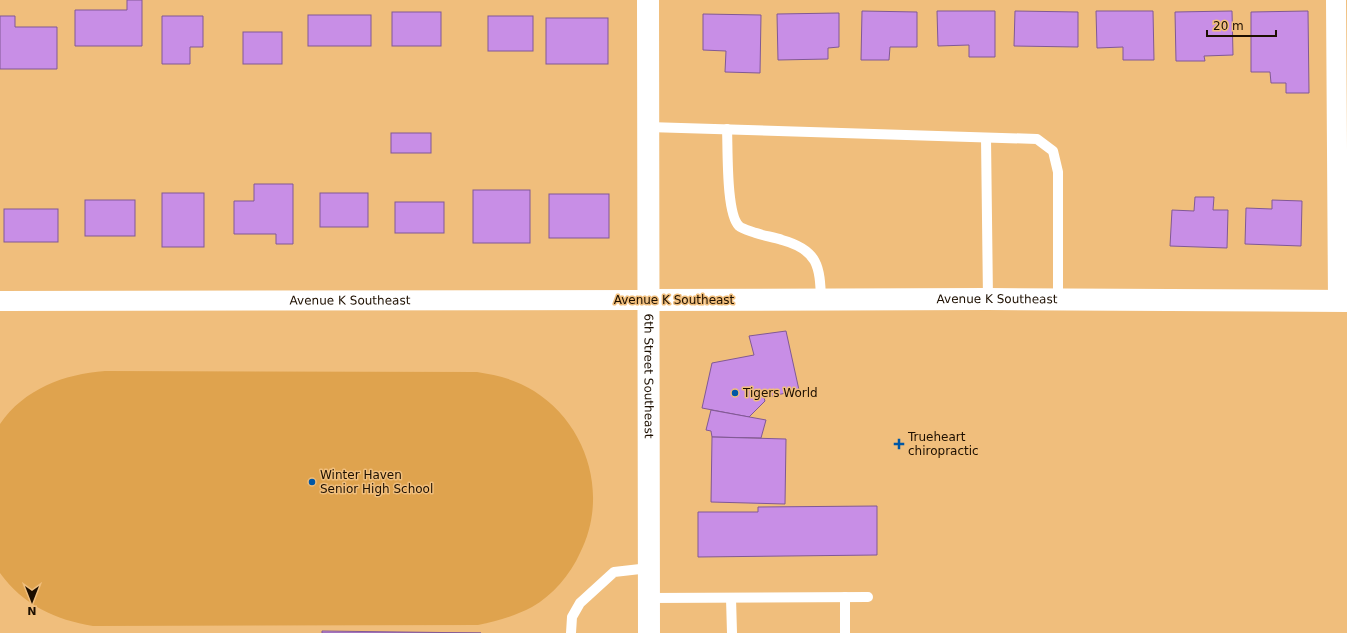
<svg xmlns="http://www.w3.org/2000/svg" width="1347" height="633" viewBox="0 0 1347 633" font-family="'DejaVu Sans',sans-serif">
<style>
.green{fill:#dfa34e}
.building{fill:#c88ee6;stroke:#815995}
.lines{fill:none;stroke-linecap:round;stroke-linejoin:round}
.service{stroke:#fff;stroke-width:10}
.minor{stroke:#fff;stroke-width:20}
.tertiary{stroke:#fff;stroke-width:22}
.poi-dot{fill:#0057a5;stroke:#f0be7c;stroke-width:1.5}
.labels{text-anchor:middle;stroke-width:3;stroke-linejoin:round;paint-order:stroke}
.street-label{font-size:12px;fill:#1d0f00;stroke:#f0be7c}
.poi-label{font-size:12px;fill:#1d0f00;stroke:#f0be7c;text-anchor:start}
</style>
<rect width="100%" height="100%" fill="#f0be7c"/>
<path class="green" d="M105,371L477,372C497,375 517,380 534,391C588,425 609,496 580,553C570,575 553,595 532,607C515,616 497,621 478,625L93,626C56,620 23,605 0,573V424C24,389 64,374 105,371Z"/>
<g class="building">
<polygon points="127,0 142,0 142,46 75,46 75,10 127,10"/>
<polygon points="862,11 917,12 917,47 890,47 889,60 861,60"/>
<polygon points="937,11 995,11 995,57 969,57 969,45 938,46"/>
<polygon points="1015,11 1078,12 1078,47 1014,46"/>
<polygon points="1096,11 1153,11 1154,60 1123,60 1123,47 1097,48"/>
<polygon points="1232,11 1233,55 1204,56 1205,61 1176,61 1175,12"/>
<polygon points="1308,11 1309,93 1286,93 1286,83 1271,83 1270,72 1251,72 1251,12"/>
<rect x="392" y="12" width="49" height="34"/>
<polygon points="839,13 839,47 828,48 828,59 778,60 777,14"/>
<polygon points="703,14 761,15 760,73 725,72 726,51 703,50"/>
<rect x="308" y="15" width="63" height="31"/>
<polygon points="0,16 15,16 15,27 57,27 57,69 0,69"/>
<polygon points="162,16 203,16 203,47 190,47 190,64 162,64"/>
<rect x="488" y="16" width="45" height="35"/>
<rect x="546" y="18" width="62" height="46"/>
<rect x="243" y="32" width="39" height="32"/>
<rect x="391" y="133" width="40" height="20"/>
<polygon points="254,184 293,184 293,244 276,244 276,234 234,234 234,201 254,201"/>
<rect x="473" y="190" width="57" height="53"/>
<rect x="162" y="193" width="42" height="54"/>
<rect x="320" y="193" width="48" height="34"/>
<rect x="549" y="194" width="60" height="44"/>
<polygon points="1195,197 1214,197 1213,210 1228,210 1227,248 1170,246 1172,210 1194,211"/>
<rect x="85" y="200" width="50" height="36"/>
<polygon points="1272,200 1302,201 1301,246 1245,244 1246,208 1272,209"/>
<rect x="395" y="202" width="49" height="31"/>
<rect x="4" y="209" width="54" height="33"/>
<polygon points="786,331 799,390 764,398 765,401 749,417 702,408 712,363 754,355 749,336"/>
<polygon points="711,410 766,420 761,438 712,437 711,431 706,430"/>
<polygon points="712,437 786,439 785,504 711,502"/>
<polygon points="877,506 877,555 698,557 698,512 758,512 758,507"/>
<polygon points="322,631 481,633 322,633"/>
</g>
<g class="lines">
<g class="service">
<polyline points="648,127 1037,139 1053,151 1058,172 1058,300"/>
<path d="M727,129C728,149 726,214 739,226C742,229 751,231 756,233C764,236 774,237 782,240C818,250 820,266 821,300"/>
<polyline points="986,138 988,299"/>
<polyline points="845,597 845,633"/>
<polyline points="649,598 868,597"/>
<polyline points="731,598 732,633"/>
<polyline points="571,633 572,617 580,603 614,572 649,568"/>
</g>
<g class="minor">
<polyline points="1336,0 1338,301"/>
<path id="s1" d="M0,301L648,300"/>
</g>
<g class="tertiary">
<path id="s2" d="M648,0L649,633"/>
<path id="s3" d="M648,300L988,299L1347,301"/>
</g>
</g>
<g class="poi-dot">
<circle cx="735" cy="393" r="4"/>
<path d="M897 438h4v4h4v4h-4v4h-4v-4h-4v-4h4z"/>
<circle cx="312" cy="482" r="4"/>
</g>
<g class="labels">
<g class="street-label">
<text dy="4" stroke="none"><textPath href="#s3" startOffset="349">Avenue K Southeast</textPath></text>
<text dy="4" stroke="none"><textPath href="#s1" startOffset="350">Avenue K Southeast</textPath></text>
<text x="674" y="304">Avenue K Southeast</text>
<text dy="4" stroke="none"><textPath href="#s2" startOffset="376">6th Street Southeast</textPath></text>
</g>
<g class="poi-label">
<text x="743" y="397">Tigers World</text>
<text x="908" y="441">Trueheart<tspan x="908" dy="14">chiropractic</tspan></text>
<text x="320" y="479">Winter Haven<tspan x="320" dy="14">Senior High School</tspan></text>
</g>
</g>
<g transform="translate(32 601) rotate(180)" stroke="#f0be7c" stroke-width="3" paint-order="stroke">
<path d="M0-3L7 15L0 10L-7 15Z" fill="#1d0f00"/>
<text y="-6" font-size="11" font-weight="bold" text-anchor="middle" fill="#1d0f00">N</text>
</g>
<path d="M1207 30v6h69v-6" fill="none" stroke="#1d0f00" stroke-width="2"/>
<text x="1213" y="30" font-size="12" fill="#1d0f00" stroke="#f0be7c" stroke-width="3" paint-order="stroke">20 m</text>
</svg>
